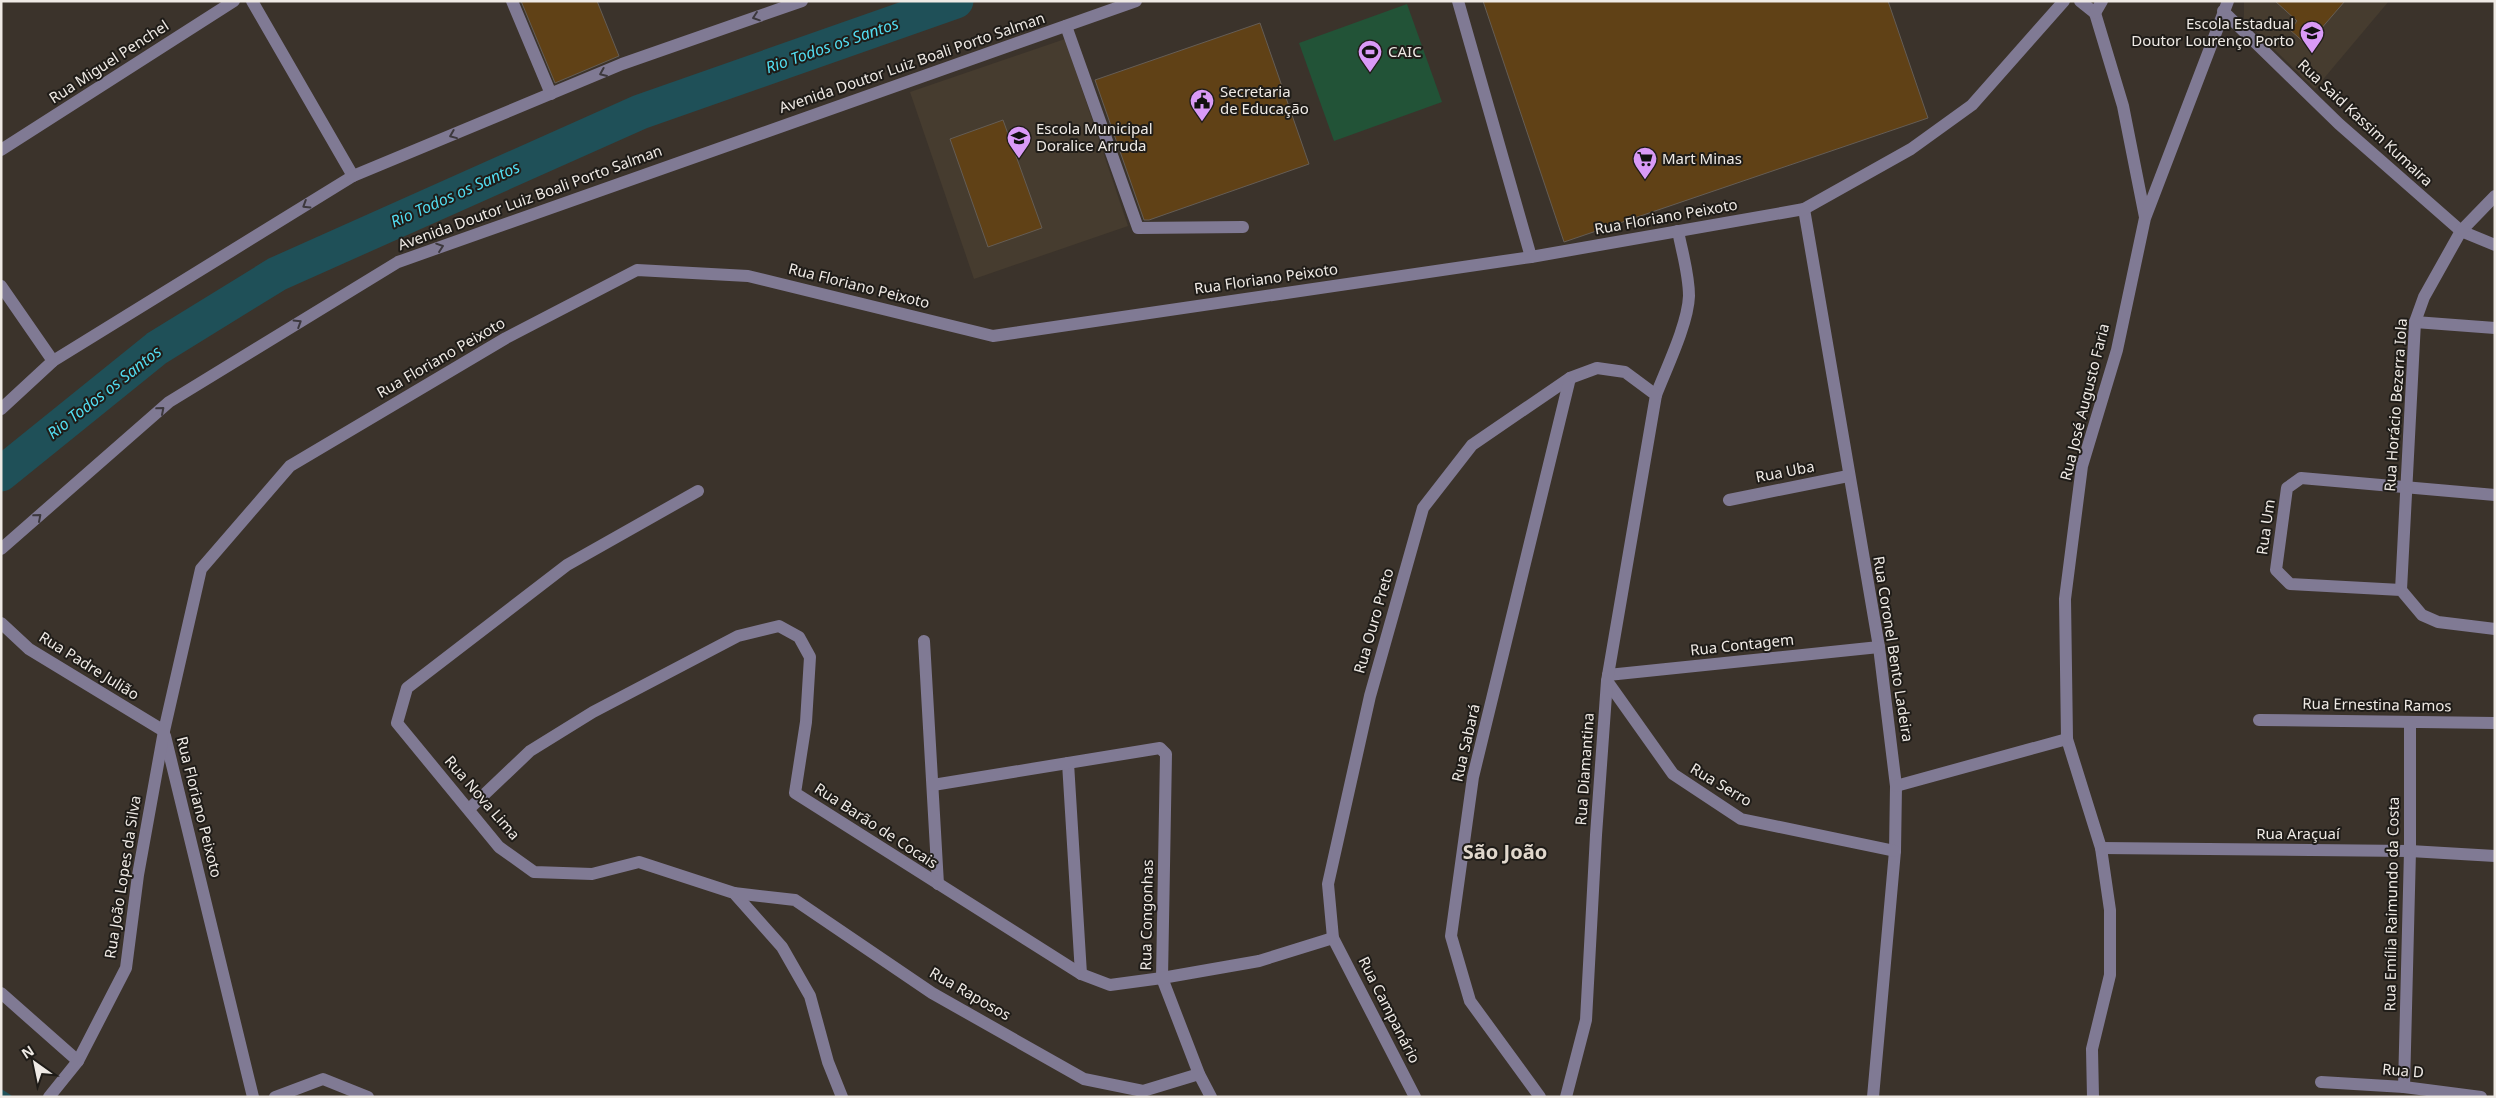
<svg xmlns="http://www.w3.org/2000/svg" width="2496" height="1098" viewBox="0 0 2496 1098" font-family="'Noto Sans',sans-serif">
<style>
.built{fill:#463c2f}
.green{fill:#225337}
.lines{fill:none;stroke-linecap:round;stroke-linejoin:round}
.stream{stroke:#1f5058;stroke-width:5.5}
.river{stroke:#1f5058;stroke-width:35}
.building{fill:#604116;stroke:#655d55}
.minor{stroke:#807a94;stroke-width:12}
.oneway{stroke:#3c383d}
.labels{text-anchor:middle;stroke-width:4;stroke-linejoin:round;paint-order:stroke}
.poi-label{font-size:15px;fill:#efeae5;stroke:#1f1c18;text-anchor:start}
.street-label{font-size:15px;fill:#efeae5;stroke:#1f1c18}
.water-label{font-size:16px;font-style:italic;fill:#52dcf0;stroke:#1f1c18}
.district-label{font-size:20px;font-weight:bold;fill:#e1d8cd;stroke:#1f1c18}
</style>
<rect width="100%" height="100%" fill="#3b332b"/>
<g class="built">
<polygon points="2244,1 2389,1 2315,89 2244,20"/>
<polygon points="1065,39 1128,226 974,279 910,92"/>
</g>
<polygon class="green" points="1407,4 1442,102 1334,141 1299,43"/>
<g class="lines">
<polyline class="stream" points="1,1092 9,1097"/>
<polyline class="river" points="1,474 157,348 277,274 640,112 956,1"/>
</g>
<g class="building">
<polygon points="521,1 597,1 619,56 555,83"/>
<polygon points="1483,1 1888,1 1928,118 1564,242"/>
<polygon points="2275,1 2345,1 2307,45 2290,30 2297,21"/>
<polygon points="1260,23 1309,164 1149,220 1144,220 1095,80"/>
<polygon points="1003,120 1042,228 988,247 950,139"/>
</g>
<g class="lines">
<g class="minor">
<polyline points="252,1 353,176"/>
<polyline points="512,1 551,94"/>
<polyline points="1458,1 1531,257"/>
<polyline points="2080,1 2095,13"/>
<polyline points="2223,11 2339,124 2461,231 2495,245"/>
<polyline points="2095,13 2123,106 2145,217"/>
<polyline points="2095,13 2102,1"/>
<polyline points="1066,26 1138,228 1243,227"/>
<polyline points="1,150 234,1"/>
<polyline points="1804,209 1879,647 1896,786 1895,851 1873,1097"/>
<polyline points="1,286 53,361"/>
<polyline points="2415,322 2495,328"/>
<path d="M1656,395C1666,369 1688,324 1689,296C1689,274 1682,252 1678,231"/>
<polyline points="1,409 53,361 353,176 622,64 802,1"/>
<polyline points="698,491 567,565 407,688 397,723 499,847 534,872 592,874 639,862 734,893 782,947 810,996 828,1062 842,1097"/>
<polyline points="2495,495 2301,478 2287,488 2276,570 2290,584 2401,590 2422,615 2438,622 2495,629"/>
<polyline points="1729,500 1848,476"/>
<polyline points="1,549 169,402 398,262 1136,1"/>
<polyline points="2401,590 2415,322 2424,297 2461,231 2495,196"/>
<polyline points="1,623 29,649 164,731"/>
<polyline points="924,641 938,884"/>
<polyline points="1608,675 1879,647"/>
<polyline points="1607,681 1673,774 1741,819 1895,851"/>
<polyline points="2259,720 2495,723"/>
<polyline points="165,736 253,1097"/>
<polyline points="1068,763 1081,974"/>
<polyline points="933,785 1160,748 1166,754 1162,978 1199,1074 1211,1097"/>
<polyline points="1896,786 2067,739"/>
<polyline points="469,809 530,751 593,712 738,636 779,626 799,637 810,657 806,722 795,793 1081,974 1110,985 1162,978 1259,961 1333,938"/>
<polyline points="2101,848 2410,851 2495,856"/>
<polyline points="734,893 795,900 932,993 1084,1079 1143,1091 1199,1074"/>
<polyline points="1,993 78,1061"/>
<polyline points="2321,1082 2404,1087 2481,1097"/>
<polyline points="2404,1087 2410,851 2410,723"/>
<polyline points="49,1097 78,1061 126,968 138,875 164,731 201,569 290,466 506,338 637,270 748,276 993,336 1531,257 1804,209 1911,149 1972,105 2064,1"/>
<polyline points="275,1097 323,1079 368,1097"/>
<polyline points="1415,1097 1333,938 1328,884 1370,696 1423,508 1472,445 1570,378 1597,368 1625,372 1656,395 1607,681 1596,835 1586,1020 1566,1097"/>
<polyline points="1540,1097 1470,1001 1451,936 1473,777 1570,378"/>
<polyline points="2093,1097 2092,1049 2110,975 2110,910 2101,848 2067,739 2065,599 2082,466 2117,350 2145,218 2228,1"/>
</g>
</g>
<defs><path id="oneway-chevron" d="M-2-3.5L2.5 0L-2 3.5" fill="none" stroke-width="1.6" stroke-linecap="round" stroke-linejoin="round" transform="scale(1.25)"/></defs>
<g class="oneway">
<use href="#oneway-chevron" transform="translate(756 17) rotate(161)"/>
<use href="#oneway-chevron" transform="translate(603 73) rotate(157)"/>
<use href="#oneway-chevron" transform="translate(453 135) rotate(158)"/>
<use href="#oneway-chevron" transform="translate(306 205) rotate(148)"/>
<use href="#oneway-chevron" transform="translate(440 247) rotate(-19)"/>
<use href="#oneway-chevron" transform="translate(298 323) rotate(-32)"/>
<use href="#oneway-chevron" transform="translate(161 410) rotate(-41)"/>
<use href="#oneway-chevron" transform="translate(38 517) rotate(-41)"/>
</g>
<defs>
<symbol id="school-pin" viewBox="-11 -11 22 30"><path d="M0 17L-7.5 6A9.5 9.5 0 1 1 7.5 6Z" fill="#d99af7" stroke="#1f1c18"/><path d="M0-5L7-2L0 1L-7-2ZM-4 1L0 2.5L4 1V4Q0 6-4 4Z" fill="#111"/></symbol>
<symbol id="stadium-pin" viewBox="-11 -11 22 30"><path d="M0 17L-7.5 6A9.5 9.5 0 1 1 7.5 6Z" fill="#d99af7" stroke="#1f1c18"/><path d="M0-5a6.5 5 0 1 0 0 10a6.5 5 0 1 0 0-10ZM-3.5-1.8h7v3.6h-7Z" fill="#111"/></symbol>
<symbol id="civic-pin" viewBox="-11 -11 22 30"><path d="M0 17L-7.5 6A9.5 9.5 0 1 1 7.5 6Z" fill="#d99af7" stroke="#1f1c18"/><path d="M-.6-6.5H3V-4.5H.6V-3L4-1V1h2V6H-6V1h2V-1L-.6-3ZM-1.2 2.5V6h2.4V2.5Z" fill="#111"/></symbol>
<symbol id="supermarket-pin" viewBox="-11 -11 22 30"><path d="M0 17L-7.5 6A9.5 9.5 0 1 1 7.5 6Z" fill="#d99af7" stroke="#1f1c18"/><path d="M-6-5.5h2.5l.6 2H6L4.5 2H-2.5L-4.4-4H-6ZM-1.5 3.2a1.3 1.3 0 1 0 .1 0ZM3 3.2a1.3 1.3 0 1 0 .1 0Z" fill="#111"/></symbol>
</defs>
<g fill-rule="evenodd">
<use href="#school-pin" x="2298" y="19" width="28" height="38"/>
<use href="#stadium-pin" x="1356" y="38" width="28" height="38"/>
<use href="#civic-pin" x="1188" y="87" width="28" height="38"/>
<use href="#school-pin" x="1005" y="124" width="28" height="38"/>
<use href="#supermarket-pin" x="1631" y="145" width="28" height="38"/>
</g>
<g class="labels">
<g class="poi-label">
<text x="2294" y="29" text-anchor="end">Escola Estadual<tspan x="2294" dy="17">Doutor Lourenço Porto</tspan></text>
<text x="1388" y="57">CAIC</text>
<text x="1220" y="97">Secretaria<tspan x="1220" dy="17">de Educação</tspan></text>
<text x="1036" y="134">Escola Municipal<tspan x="1036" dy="17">Doralice Arruda</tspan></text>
<text x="1662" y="164">Mart Minas</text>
</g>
<g class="street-label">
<text transform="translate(109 62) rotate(-33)" y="5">Rua Miguel Penchel</text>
<text transform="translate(912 63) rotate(-19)" y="5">Avenida Doutor Luiz Boali Porto Salman</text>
<text transform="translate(2365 123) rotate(43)" y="5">Rua Said Kassim Kumaira</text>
<text transform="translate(530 198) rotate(-20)" y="5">Avenida Doutor Luiz Boali Porto Salman</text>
<text transform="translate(1666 217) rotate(-10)" y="5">Rua Floriano Peixoto</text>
<text transform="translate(1266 279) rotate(-8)" y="5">Rua Floriano Peixoto</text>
<text transform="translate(859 286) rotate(14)" y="5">Rua Floriano Peixoto</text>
<text transform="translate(441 358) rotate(-30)" y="5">Rua Floriano Peixoto</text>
<text transform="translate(2085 402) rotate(-76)" y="5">Rua José Augusto Faria</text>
<text transform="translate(2396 405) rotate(-86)" y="5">Rua Horácio Bezerra Iola</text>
<text transform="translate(1785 472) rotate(-11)" y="5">Rua Uba</text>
<text transform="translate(2266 527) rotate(-82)" y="5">Rua Um</text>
<text transform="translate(1374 621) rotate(-74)" y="5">Rua Ouro Preto</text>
<text transform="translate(1742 645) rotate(-6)" y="5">Rua Contagem</text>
<text transform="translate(1893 649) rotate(81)" y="5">Rua Coronel Bento Ladeira</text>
<text transform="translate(89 666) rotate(32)" y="5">Rua Padre Julião</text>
<text transform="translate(2377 705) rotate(1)" y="5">Rua Ernestina Ramos</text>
<text transform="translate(1466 743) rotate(-77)" y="5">Rua Sabará</text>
<text transform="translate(1585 769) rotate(-86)" y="5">Rua Diamantina</text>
<text transform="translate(1721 785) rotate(31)" y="5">Rua Serro</text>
<text transform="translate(482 798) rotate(49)" y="5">Rua Nova Lima</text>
<text transform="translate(199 807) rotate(76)" y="5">Rua Floriano Peixoto</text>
<text transform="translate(876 826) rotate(33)" y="5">Rua Barão de Cocais</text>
<text x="2298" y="839">Rua Araçuaí</text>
<text transform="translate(123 877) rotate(-81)" y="5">Rua João Lopes da Silva</text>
<text transform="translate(2392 904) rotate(-89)" y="5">Rua Emília Raimundo da Costa</text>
<text transform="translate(1147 915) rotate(-89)" y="5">Rua Congonhas</text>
<text transform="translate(970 994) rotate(30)" y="5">Rua Raposos</text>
<text transform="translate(1389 1010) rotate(63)" y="5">Rua Campanário</text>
<text transform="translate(2403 1071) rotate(5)" y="5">Rua D</text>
</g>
<g class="water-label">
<text transform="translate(832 45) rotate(-19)" y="6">Rio Todos os Santos</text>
<text transform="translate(455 194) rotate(-24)" y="6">Rio Todos os Santos</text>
<text transform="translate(104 392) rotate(-38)" y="6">Rio Todos os Santos</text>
</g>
<g class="district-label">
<text x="1505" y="859">São João</text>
</g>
</g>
<rect width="2496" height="1098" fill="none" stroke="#efeae5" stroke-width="5"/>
<g transform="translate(35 1063) rotate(327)" stroke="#1f1c18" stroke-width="4" paint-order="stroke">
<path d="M0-4L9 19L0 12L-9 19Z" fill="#efeae5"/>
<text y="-8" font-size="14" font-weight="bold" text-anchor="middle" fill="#efeae5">N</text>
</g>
</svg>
